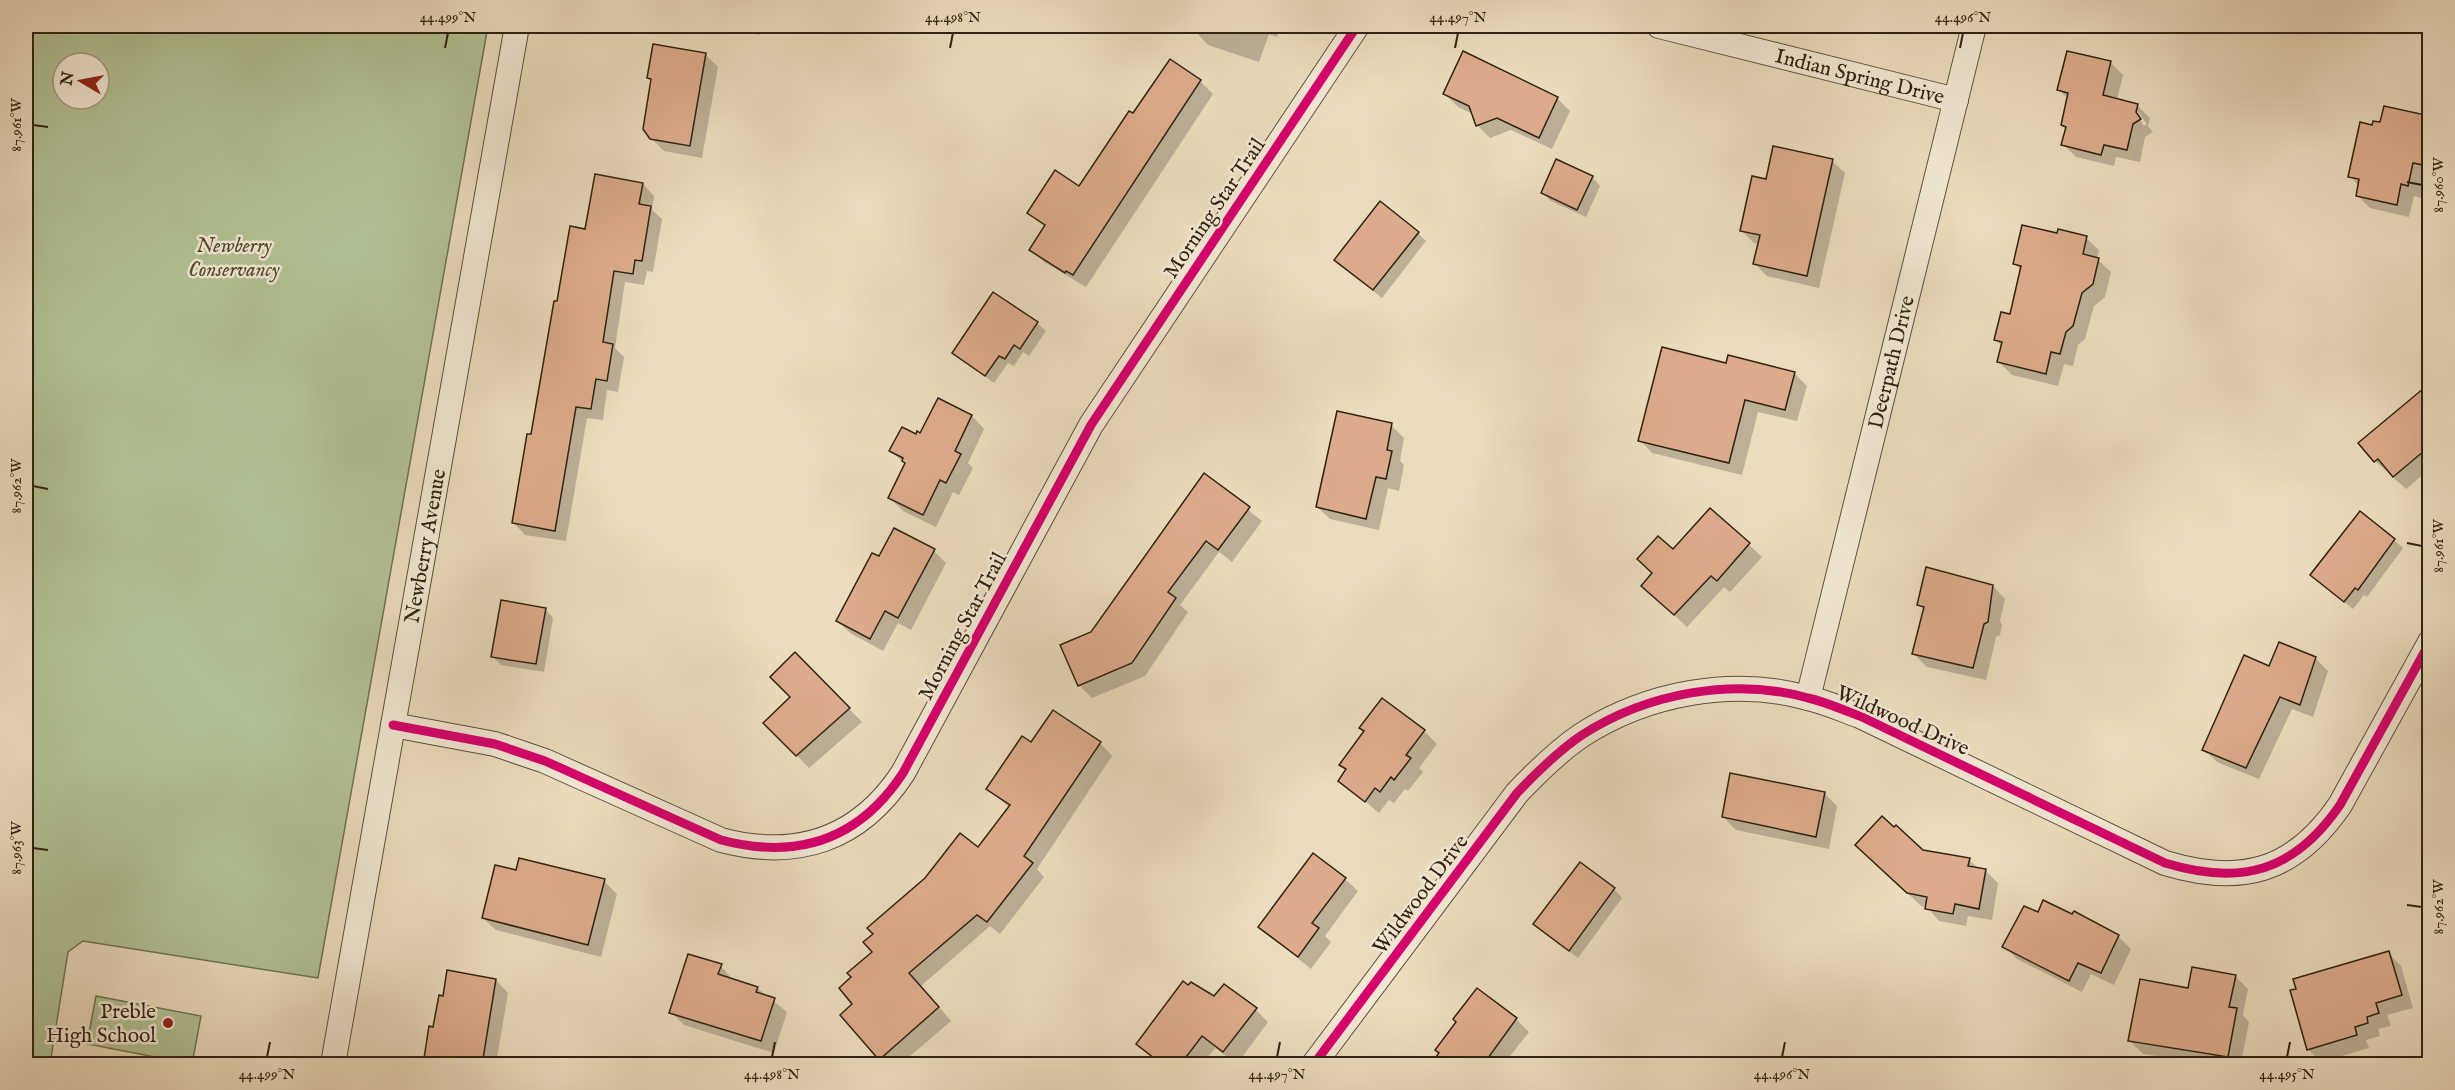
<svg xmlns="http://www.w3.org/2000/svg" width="2455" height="1090" viewBox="0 0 2455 1090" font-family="'IM FELL English',serif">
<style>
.green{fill:#b2c295;stroke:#707252;stroke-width:1.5;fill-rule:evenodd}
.shadow{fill:#0003;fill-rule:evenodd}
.building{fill:#dcab8b;stroke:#2f2210;stroke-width:1.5}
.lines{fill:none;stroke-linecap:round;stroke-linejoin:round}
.minor-casing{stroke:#5e503b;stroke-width:26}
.minor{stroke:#f2e8d4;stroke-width:24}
.cycleway-casing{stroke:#f2e8d4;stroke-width:13}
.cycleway{stroke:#d6006c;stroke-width:9}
.ticks{fill:none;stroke:#2f2210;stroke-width:2}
.poi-dot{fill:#8f2418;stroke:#f2e8d4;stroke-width:2}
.labels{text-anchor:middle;stroke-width:5;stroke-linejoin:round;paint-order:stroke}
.street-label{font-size:21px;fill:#2f2210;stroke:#f2e8d4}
.park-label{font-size:21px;font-style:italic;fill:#504a31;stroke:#f2e8d4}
.poi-label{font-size:21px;fill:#2f2210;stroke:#f2e8d4;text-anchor:end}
.neatline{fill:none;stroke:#2f2210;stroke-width:2}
.ticks-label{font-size:15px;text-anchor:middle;fill:#2f2210}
</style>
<rect width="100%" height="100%" fill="#ebdcbd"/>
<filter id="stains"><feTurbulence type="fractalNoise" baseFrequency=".00333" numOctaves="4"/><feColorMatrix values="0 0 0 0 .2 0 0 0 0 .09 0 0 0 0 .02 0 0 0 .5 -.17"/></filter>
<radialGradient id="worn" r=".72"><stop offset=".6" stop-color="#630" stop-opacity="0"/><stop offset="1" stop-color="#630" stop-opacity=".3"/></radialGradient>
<g class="green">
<path d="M26,26H488L318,978L83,941L68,952L50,1064H26ZM63,63H99V99H63Z"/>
<polygon points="96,996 201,1016 192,1064 87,1044"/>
</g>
<g class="shadow">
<polygon points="719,26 762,26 760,35"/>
<polygon points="1198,26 1280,26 1277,37 1269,34 1259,62 1208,45 1196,32"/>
<polygon points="705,54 718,67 702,158 664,151 651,138 652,82 648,78"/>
<path d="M2110,62L2123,75L2117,100L2137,105L2150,118L2148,126L2153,132L2145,137L2140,162L2116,157L2114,166L2076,157L2063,144L2066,129L2062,125L2068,99L2059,90ZM2135,112H2138L2147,124L2144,126Z"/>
<polygon points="1200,81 1213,94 1086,287 1044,262 1031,250 1045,227 1029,213 1079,188 1133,115"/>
<polygon points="1445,94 1557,98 1570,111 1552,149 1511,130 1490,138 1477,125 1473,114 1458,107"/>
<polygon points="2430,118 2430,176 2426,175 2421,198 2414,196 2409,217 2370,208 2357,195 2359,186 2350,176 2374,126"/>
<polygon points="1832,161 1845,173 1819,288 1767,276 1755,264 1759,244 1754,243 1741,230 1767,181"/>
<polygon points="1592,177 1600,186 1586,217 1551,201 1543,193"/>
<polygon points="643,184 654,196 652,210 662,219 653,272 647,271 644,285 625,282 615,348 624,357 618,392 607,390 603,420 587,418 566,541 525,535 514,523 558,303 586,230"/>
<polygon points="1418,233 1426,241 1382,298 1345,268"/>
<polygon points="2058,235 2086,238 2099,250 2097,259 2111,272 2105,297 2094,306 2085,339 2078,345 2073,366 2064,364 2058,386 2012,375 1999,362 2002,346 1996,340 2011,316 2022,271 2015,264"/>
<polygon points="1037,323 1046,331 1029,356 1023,352 1014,366 1008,363 994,383 954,353"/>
<polygon points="1728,365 1794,373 1807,386 1797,421 1758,412 1742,475 1652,453 1640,440"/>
<polygon points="2430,385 2430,469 2406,489 2375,461"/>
<polygon points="938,400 972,416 984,429 968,463 973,468 959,495 953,492 936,527 903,511 890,498 906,465 891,451 921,435"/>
<polygon points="1391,425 1404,438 1400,461 1404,465 1399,491 1388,488 1379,530 1330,519 1317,507"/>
<polygon points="1204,475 1262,521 1232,562 1219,552 1180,605 1188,612 1145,676 1092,698 1079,685 1092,633"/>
<polygon points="1711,510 1762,557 1730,592 1724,587 1687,627 1656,598 1654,574"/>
<polygon points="2394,540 2403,548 2367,597 2364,595 2353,609 2321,583"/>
<polygon points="934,551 946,563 911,630 898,623 883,651 850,633 838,621 880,558"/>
<polygon points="1993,586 2005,599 2000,621 2002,625 2000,635 1996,637 1986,680 1927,667 1914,654 1925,611 1919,604"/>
<polygon points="545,609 553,618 544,672 501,665 492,656"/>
<polygon points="795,654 862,722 809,768 765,723 792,697"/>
<polygon points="2315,658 2328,671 2313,717 2292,709 2259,779 2217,762 2204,749 2270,668"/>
<polygon points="1424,731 1437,744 1419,768 1423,772 1408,791 1405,789 1394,803 1389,800 1379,813 1340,780 1347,770 1341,764 1366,732"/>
<polygon points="1100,743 1112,756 1037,869 1044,877 1000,934 990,926 921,986 951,1021 901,1064 886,1064 880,1059 854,1005 874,952 978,849 1010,808 988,789 1032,744"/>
<polygon points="1732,774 1825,794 1837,806 1829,849 1736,830 1723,817"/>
<polygon points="1922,851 1969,860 1979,869 1985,870 1998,883 1992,920 1968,916 1966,926 1939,921 1927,907 1921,906 1870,857"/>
<polygon points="1345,879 1358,891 1325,936 1331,942 1311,969 1260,927"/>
<polygon points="604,881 617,894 601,957 496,930 483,918"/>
<polygon points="1614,889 1622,898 1578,958 1544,932"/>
<polygon points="2038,914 2118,936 2131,949 2114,985 2091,974 2082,992 2017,959 2004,946"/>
<polygon points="2388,953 2401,966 2413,1008 2387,1015 2391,1026 2378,1029 2380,1036 2366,1040 2369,1048 2321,1062 2308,1049"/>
<polygon points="721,966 733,980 757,988 787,1012 774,1053 684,1025 671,1012"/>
<polygon points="2235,976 2248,989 2243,1015 2249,1022 2241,1064 2212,1064 2143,1054 2130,1041 2189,990"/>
<polygon points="496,980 508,993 496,1064 424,1064 445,997"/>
<polygon points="1214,998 1256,1010 1268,1022 1237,1064 1215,1048 1202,1064 1161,1064 1138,1044"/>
<polygon points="1516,1019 1529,1032 1504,1064 1432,1064"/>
</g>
<g class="building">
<polygon points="653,44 706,53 690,146 650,139 643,129 651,79 647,78"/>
<polygon points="1463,51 1558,97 1539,138 1497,118 1476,126 1469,106 1443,94"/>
<polygon points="2067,51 2111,61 2103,95 2138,104 2136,112 2141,119 2133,124 2127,150 2104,145 2101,155 2061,145 2066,127 2061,125 2068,93 2057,90"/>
<polygon points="1170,59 1201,80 1073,275 1066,271 1065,273 1029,250 1045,225 1027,213 1055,170 1079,186 1129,111 1133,113"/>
<polygon points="2384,106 2430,116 2430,137 2423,165 2413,163 2408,186 2401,184 2397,205 2356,196 2359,179 2348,177 2360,122 2372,125 2373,121 2380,122"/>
<polygon points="1773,146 1833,159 1807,276 1753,264 1760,235 1740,231 1752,176 1766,179"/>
<polygon points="1556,159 1593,176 1577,210 1541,193"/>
<polygon points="595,174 643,183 639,204 651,206 642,261 635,260 633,274 614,271 603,342 613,344 607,381 596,379 591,409 576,407 555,531 512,523 527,434 531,434 554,301 557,301 570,226 585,229"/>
<polygon points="1380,201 1419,232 1373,290 1334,260"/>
<polygon points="2022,225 2057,233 2058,229 2087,236 2083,254 2099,258 2093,284 2082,293 2073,326 2066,332 2060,354 2051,352 2046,374 1997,362 2002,342 1994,340 2001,312 2010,314 2021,266 2013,264"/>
<polygon points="993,292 1038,322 1020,349 1014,345 1005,359 999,356 985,376 952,353"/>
<polygon points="1662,347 1726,363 1728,355 1795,372 1785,410 1745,400 1729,463 1638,441"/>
<polygon points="2430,383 2430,446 2393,477 2378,459 2374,462 2358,443"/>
<polygon points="938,398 972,415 955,451 961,454 946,483 940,480 923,515 888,498 905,463 902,461 903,458 889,451 902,427 916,434 917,431 920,433"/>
<polygon points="1337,411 1392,423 1387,450 1392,451 1386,479 1376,477 1366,519 1316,507"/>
<polygon points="1204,473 1250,507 1218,550 1206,541 1168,592 1176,598 1132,663 1078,686 1060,645 1091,632"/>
<polygon points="1710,508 1750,543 1717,581 1711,576 1674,615 1641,586 1652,573 1637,559 1658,536 1673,549"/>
<polygon points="2360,511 2395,539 2358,590 2355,588 2344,602 2310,575"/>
<polygon points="894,528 935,549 898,618 885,611 870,639 836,621 872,553 879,556"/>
<polygon points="1926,567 1993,585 1988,622 1984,624 1973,668 1912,654 1924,607 1917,605"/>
<polygon points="501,600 546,608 536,664 491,657"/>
<polygon points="2279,642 2316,657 2300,705 2280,697 2246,768 2202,750 2244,655 2269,666"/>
<polygon points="795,652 850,708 796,756 763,723 790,697 770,677"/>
<polygon points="1382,698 1425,730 1406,755 1411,758 1394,780 1391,777 1380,792 1375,788 1365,802 1338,781 1346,769 1339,765 1364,731 1359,728"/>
<polygon points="1053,710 1101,742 1024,856 1033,863 987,922 977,915 909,973 939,1007 879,1060 840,1015 852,1004 839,988 851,977 847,973 872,952 863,942 873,934 867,928 925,878 960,833 978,847 1010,805 986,789 1022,736 1031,742"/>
<polygon points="1730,773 1825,792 1816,837 1722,817"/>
<polygon points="1882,816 1894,827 1896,825 1923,850 1970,858 1968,866 1986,869 1979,909 1955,904 1953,914 1925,909 1927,897 1907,893 1855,845"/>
<polygon points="1313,853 1346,878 1312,923 1319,928 1298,957 1258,927"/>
<polygon points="519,858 605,879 588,945 482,918 495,865 516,870"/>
<polygon points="1580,862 1615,888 1569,951 1533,924"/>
<polygon points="2043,900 2072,914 2074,911 2119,935 2101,973 2078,963 2069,981 2002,947 2024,906 2038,912"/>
<polygon points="2389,951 2402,995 2376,1003 2379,1013 2367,1017 2368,1023 2355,1027 2357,1035 2307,1050 2290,990 2296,989 2293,979"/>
<polygon points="688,954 722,964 718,974 758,987 756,992 775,998 761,1041 669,1013"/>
<polygon points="2192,967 2236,975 2229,1007 2237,1008 2228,1057 2128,1041 2140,979 2188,988"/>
<polygon points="447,970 496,979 482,1065 423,1065 429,1026 433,1027 439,995 443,996"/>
<polygon points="1183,981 1188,985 1191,982 1214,996 1224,984 1257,1008 1223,1052 1202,1036 1180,1065 1163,1065 1136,1044"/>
<polygon points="1477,988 1517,1018 1483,1065 1430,1065 1439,1053 1435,1050 1456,1022 1453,1019"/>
</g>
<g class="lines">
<defs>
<g id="minor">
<path id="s1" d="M1659,26L1956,100"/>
<path id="s2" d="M1808,698L1974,26"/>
<path d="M393,725L495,744L545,761L721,840C797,860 859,840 903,773L1091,425L1357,26"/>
<path id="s3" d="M333,1064L517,26"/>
<path d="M1314,1064L1517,793C1537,772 1558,751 1582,735C1647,693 1733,677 1808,698C1826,702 1843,710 1860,716L2165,863C2241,886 2294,872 2340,805L2430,642"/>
</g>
</defs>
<use href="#minor" class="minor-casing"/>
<use href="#minor" class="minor"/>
<defs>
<g id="cycleway">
<path d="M393,725L495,744L545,761L721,840C797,860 859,840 903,773L1091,425L1357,26"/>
<path d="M1314,1064L1517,793C1537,772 1558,751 1582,735C1647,693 1733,677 1808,698C1826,702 1843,710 1860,716L2165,863C2241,886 2294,872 2340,805L2430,642"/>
</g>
</defs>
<use href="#cycleway" class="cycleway-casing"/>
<use href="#cycleway" class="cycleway"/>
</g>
<path class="ticks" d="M445,48L448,33M950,48L953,33M1455,48L1458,33M1960,48L1963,33M33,125L48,127M2407,182L2422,185M33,486L48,489M2407,543L2422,546M33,848L48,850M2407,905L2422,907M267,1057L270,1042M772,1057L775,1042M1277,1057L1280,1042M1782,1057L1785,1042M2287,1057L2290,1042"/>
<circle class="poi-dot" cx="168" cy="1023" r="6"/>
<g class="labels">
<g class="street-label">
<text dy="7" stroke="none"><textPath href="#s1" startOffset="207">Indian Spring Drive</textPath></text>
<text transform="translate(1214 208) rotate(-56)" y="7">Morning Star Trail</text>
<text dy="7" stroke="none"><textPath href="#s2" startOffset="346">Deerpath Drive</textPath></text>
<text dy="7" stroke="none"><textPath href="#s3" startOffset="526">Newberry Avenue</textPath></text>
<text transform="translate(962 626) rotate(-62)" y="7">Morning Star Trail</text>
<text transform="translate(1903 720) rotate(24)" y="7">Wildwood Drive</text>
<text transform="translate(1420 894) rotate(-53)" y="7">Wildwood Drive</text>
</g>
<g class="park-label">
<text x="234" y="252">Newberry<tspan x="234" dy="24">Conservancy</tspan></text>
</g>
<g class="poi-label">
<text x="156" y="1018">Preble<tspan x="156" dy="24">High School</tspan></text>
</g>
</g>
<rect width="2455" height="1090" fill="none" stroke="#ebdcbd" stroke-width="66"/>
<g transform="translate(81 81) rotate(280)"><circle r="28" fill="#f2e8d4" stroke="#a49986" stroke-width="1.5"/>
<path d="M0-4.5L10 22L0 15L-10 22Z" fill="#8f2418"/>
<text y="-9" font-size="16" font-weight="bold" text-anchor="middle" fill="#2f2210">N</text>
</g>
<rect x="33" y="33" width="2389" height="1024" class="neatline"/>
<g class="ticks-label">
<text x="448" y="22">44.499°N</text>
<text x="953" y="22">44.498°N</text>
<text x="1458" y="22">44.497°N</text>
<text x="1963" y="22">44.496°N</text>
<text transform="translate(16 125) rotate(-90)" y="5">87.961°W</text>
<text transform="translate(2438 185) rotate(-90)" y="5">87.960°W</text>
<text transform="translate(16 486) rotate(-90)" y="5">87.962°W</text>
<text transform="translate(2438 546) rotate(-90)" y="5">87.961°W</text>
<text transform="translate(16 848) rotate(-90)" y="5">87.963°W</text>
<text transform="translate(2438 907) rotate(-90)" y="5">87.962°W</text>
<text x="267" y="1079">44.499°N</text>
<text x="772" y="1079">44.498°N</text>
<text x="1277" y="1079">44.497°N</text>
<text x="1782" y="1079">44.496°N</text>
<text x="2287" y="1079">44.495°N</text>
</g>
<rect width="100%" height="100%" filter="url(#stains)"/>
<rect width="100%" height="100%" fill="url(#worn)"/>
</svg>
